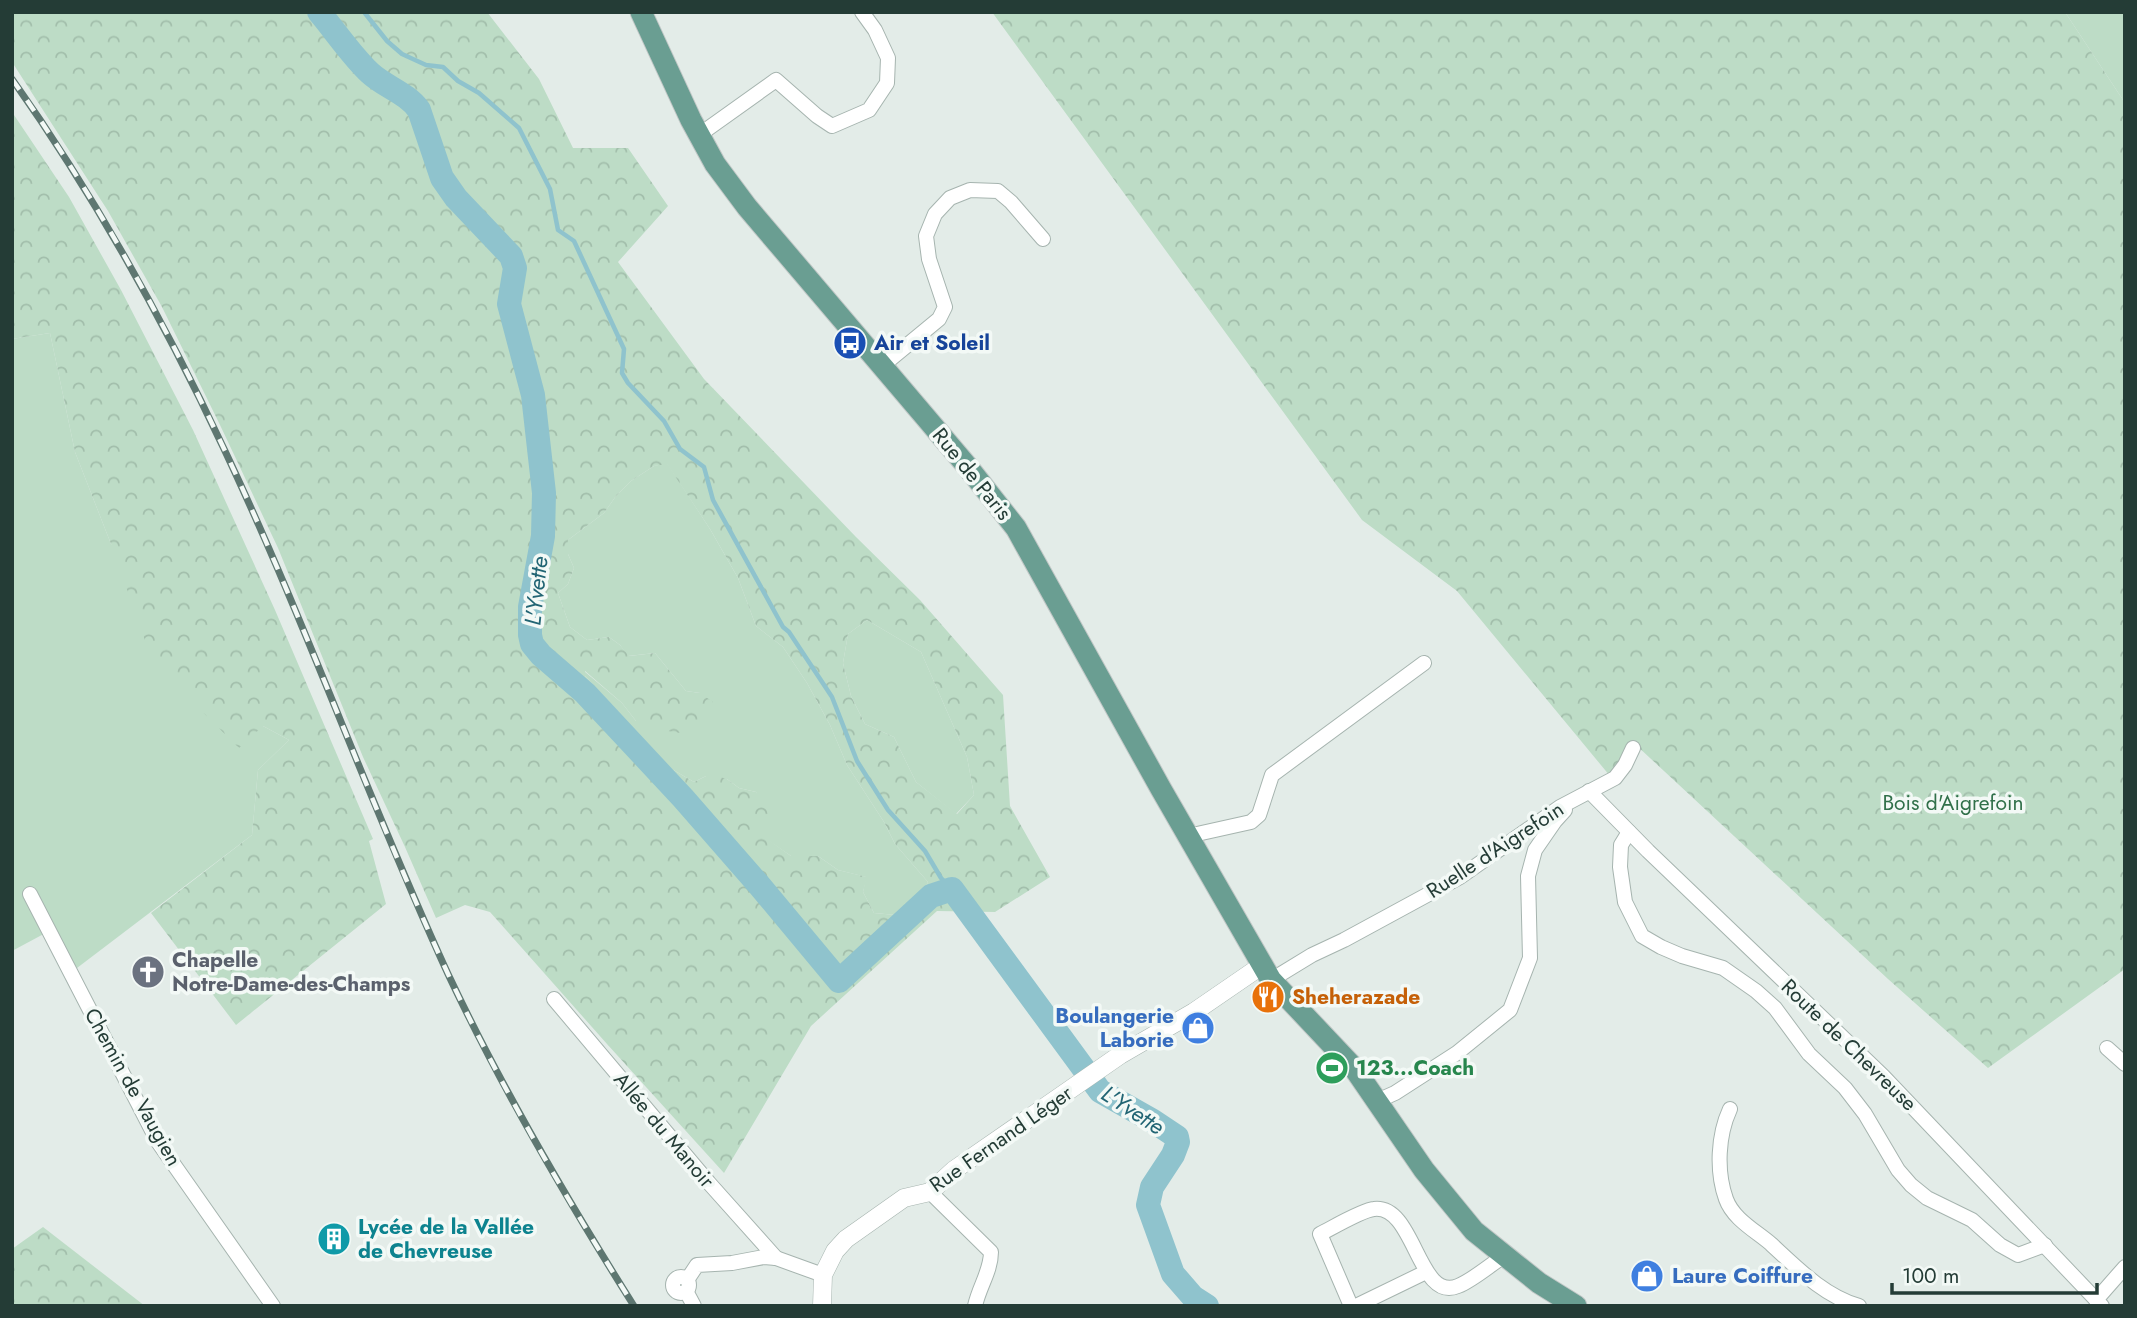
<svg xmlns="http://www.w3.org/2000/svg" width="2137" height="1318" viewBox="0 0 2137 1318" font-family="Jost,sans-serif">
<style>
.grass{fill:#bddcc6}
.forest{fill:url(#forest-crowns);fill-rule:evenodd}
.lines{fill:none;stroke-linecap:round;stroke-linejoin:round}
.stream{stroke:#8fc3cd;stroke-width:4.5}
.river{stroke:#8fc3cd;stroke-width:24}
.minor-casing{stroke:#a6b4af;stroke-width:16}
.tertiary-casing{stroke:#a6b4af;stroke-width:19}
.primary-casing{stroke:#c2c8c7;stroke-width:23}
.minor{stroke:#fff;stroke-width:14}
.tertiary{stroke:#fff;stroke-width:18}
.primary{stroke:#6a9e92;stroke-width:21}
.rail-casing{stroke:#5e7771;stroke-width:7}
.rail{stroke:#f3f9f6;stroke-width:4.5;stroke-dasharray:13;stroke-linecap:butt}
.labels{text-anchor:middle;stroke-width:7;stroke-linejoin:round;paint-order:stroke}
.transit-label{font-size:21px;font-weight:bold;fill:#164399;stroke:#f3f9f6;text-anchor:start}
.street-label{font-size:21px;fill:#243c36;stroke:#f3f9f6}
.park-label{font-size:21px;fill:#31704a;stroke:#f3f9f6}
.worship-label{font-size:21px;font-weight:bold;fill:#5b616d;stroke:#f3f9f6;text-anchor:start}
.food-label{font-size:21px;font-weight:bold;fill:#c56008;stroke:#f3f9f6;text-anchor:start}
.shop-label{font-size:21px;font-weight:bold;fill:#366cbe;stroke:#f3f9f6;text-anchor:end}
.leisure-label{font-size:21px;font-weight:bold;fill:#27864d;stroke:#f3f9f6;text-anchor:start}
.culture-label{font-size:21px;font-weight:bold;fill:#0d838f;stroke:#f3f9f6;text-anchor:start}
.water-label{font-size:23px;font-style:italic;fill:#226574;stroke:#f3f9f6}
</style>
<defs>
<pattern id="forest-crowns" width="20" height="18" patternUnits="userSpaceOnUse" patternTransform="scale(1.75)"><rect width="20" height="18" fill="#bddcc6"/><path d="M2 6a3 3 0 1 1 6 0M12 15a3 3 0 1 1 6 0" fill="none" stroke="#a2beab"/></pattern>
</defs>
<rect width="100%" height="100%" fill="#e3ece8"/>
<g class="grass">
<polygon points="2065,12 2125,12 2125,103"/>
<polygon points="50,333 75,452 111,544 263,726 289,740 258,770 252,835 77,968 53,929 12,951 12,339"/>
<polygon points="667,463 710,529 738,578 756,626 783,647 807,683 830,725 847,765 884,822 895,844 928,882 923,893 896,915 874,913 863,892 866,877 838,870 818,856 791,856 769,841 770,829 756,792 739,788 727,779 706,776 694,782 670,768 585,676 584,671 622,703 636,721 700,693 686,691 655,653 628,656 620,645 609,637 587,640 570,627 558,593 568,584 574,568 568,554 568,540 604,513 616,496 631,481 654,466"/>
<polygon points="867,620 921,652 967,757 974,795 956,814 916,782 894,737 865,724 851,696 843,663 848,634"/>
</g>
<g class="forest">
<path d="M12,12H487L539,79L573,148H628L668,206L618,262L704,379L856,537L920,600L1003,695L1010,806L1050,877L995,912L937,911L811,1026L724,1173L607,1044L490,912L465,905L436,918L405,847L363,757L278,548L220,425L162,307L108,211L12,62ZM667,464L710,529L738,578L756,626L783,647L807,683L830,725L847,765L884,822L895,844L928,882L923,893L896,915L874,913L863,892L867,877L838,870L818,856H791L770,841L772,813L756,792L739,788L727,779L717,776H706L694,782L670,768L585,676V671L622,703L636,721L656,729L698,736L711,718L713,702L700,693L686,691L655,653L629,656L620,645L609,637L587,640L570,627L558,593L568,584L574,568L568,554V540L604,513L616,496L631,481L654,466ZM867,620L921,652L967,757L974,795L957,814L916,782L894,737L865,724L851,696L843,663L848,634Z"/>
<polygon points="992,12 2065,12 2125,103 2125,969 1988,1068 1888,979 1636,745 1610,776 1457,591 1362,520"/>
<polygon points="12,112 69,197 121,290 193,430 275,610 373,839 369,841 386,904 236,1025 151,913 252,835 258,770 289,740 263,726 239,748 153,663 111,544 75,452 50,333 12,339"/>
<polygon points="43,1227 145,1306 12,1306 12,1249"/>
</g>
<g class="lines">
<polyline class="stream" points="364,12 387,41 402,54 426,65 443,67 458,81 479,93 519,128 550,189 558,230 574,241 624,349 622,373 628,383 664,421 680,449 704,467 713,500 783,627 789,632 832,697 857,761 888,810 925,851 941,878 952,889"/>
<path class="river" d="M319,12C336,32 351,55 370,73C385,87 407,93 419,110L442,178L456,198L511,256L515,268L509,304L533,395L544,493L543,536L530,607V635L532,644L541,655L585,693L683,798L759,885L839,981L931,896L952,889L1100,1091L1153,1121L1177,1137L1178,1142L1173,1155L1152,1187L1148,1205L1173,1274L1193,1297L1207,1306"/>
<defs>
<g id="minor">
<polyline points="699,135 776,80 817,116 832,126 869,110 887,83 888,58 875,30 862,12"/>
<polyline points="882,366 939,319 945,307 929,259 926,236 935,214 950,198 970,190 998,191 1011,202 1043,239"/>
<polyline points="1589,791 1648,851 1883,1076 2102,1306"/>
<polyline points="1629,832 1621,845 1620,867 1625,902 1642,936 1661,947 1682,956 1723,968 1756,991 1775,1008 1809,1054 1845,1088 1865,1114 1898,1170 1911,1185 1927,1198 1972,1220 2000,1245 2018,1255 2045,1245"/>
<polyline points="1188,836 1251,822 1259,815 1272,775 1424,663"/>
<polyline points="30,894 158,1142 273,1306"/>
<polyline points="1271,980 1312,955 1344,940 1460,877 1560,807 1615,778 1625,765 1633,748"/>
<polyline points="554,999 709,1183 776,1258"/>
<polyline points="2107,1048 2125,1064"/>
<polyline points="1377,1101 1395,1093 1457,1053 1510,1010 1530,958 1528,876 1535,850 1555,821 1565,810"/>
<path d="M1730,1109C1718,1135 1716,1171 1726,1199C1733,1219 1756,1231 1771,1244C1797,1268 1824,1296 1859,1306"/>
<path d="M930,1192L991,1252C991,1271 979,1287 975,1306"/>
<circle cx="681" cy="1285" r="8"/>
<polyline points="687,1280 697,1265 732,1263 764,1257 776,1258 823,1275"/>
<polyline points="686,1291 694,1306"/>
<polyline points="2096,1300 2125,1267"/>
<path d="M1351,1306L1320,1234C1332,1228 1362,1210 1374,1209C1415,1204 1418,1303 1458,1286C1473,1280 1490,1265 1504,1256"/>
<polyline points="1356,1306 1426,1272"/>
</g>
<polyline id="tertiary" points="822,1306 823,1275 835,1251 846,1239 904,1198 930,1192 954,1170 1120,1055 1194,1012 1261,966"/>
<polyline id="primary" points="641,12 691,120 715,164 747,207 967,466 1016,528 1161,789 1271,980 1354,1068 1424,1170 1474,1231 1539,1283 1576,1306"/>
</defs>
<use href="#minor" class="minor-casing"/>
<use href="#tertiary" class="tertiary-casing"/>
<use href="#primary" class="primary-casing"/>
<use href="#minor" class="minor"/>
<use href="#tertiary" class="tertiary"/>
<use href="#primary" class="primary"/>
<defs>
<path id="rail" d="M12,79C95,196 164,321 225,451C306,623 369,802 448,974C502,1089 566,1198 634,1306"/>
</defs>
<use href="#rail" class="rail-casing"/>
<use href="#rail" class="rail"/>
</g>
<defs>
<symbol id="bus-disc" viewBox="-11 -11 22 22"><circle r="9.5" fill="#1a4fb4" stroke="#f3f9f6"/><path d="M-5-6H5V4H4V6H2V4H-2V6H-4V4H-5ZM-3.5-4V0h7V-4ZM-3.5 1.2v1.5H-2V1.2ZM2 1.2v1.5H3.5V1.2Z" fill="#fff"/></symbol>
<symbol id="church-disc" viewBox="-11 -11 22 22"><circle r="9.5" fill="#6b7280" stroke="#f3f9f6"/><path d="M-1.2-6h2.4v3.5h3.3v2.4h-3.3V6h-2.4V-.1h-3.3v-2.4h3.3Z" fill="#fff"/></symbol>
<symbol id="restaurant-disc" viewBox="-11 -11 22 22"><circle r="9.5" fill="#e8710a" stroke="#f3f9f6"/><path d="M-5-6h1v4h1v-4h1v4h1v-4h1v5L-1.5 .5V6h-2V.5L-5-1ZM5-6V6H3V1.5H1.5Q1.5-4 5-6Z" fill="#fff"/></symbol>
<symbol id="shop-disc" viewBox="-11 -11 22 22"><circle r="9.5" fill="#3f7fe0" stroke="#f3f9f6"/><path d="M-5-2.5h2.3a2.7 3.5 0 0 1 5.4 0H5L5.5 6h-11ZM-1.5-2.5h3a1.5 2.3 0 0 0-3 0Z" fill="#fff"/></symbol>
<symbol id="stadium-disc" viewBox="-11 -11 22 22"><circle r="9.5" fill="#2e9e5b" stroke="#f3f9f6"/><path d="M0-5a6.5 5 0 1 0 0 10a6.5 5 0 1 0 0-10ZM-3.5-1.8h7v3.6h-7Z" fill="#fff"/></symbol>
<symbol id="building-disc" viewBox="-11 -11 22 22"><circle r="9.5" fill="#0f9aa8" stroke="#f3f9f6"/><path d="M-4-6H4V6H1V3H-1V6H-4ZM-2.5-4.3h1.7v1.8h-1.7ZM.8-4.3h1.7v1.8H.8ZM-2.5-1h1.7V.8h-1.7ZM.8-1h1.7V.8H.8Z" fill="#fff"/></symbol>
</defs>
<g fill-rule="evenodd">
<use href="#bus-disc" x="831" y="324" width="38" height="38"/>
<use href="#church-disc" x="129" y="953" width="38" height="38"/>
<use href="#restaurant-disc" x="1249" y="978" width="38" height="38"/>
<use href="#shop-disc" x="1179" y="1009" width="38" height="38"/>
<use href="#stadium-disc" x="1313" y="1049" width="38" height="38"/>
<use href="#building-disc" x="315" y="1220" width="38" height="38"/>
<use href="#shop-disc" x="1628" y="1257" width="38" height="38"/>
</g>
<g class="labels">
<g class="transit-label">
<text x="874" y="350">Air et Soleil</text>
</g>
<g class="street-label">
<text transform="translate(972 474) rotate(51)" y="7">Rue de Paris</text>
<text transform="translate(1495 850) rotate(-33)" y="7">Ruelle d'Aigrefoin</text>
<text transform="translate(1849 1045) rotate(44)" y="7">Route de Chevreuse</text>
<text transform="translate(133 1087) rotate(61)" y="7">Chemin de Vaugien</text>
<text transform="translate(664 1130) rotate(50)" y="7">Allée du Manoir</text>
<text transform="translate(1001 1139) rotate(-35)" y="7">Rue Fernand Léger</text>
</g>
<g class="park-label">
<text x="1953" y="810">Bois d'Aigrefoin</text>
</g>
<g class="worship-label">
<text x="172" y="967">Chapelle<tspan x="172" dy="24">Notre-Dame-des-Champs</tspan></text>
</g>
<g class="food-label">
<text x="1292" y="1004">Sheherazade</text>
</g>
<g class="shop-label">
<text x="1174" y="1023">Boulangerie<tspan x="1174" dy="24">Laborie</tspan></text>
<text x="1672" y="1283" text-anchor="start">Laure Coiffure</text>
</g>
<g class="leisure-label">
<text x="1356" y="1075">123...Coach</text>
</g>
<g class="culture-label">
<text x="358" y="1234">Lycée de la Vallée<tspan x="358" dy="24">de Chevreuse</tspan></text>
</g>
<g class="water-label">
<text transform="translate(536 591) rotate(-84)" y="8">L'Yvette</text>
<text transform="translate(1133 1110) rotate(33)" y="8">L'Yvette</text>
</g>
</g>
<rect width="2137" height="1318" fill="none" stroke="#243c36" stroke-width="28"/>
<path d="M1892 1283v10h205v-10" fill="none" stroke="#243c36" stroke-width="3.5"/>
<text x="1902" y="1283" font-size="21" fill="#243c36" stroke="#f3f9f6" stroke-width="5" paint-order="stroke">100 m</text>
</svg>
